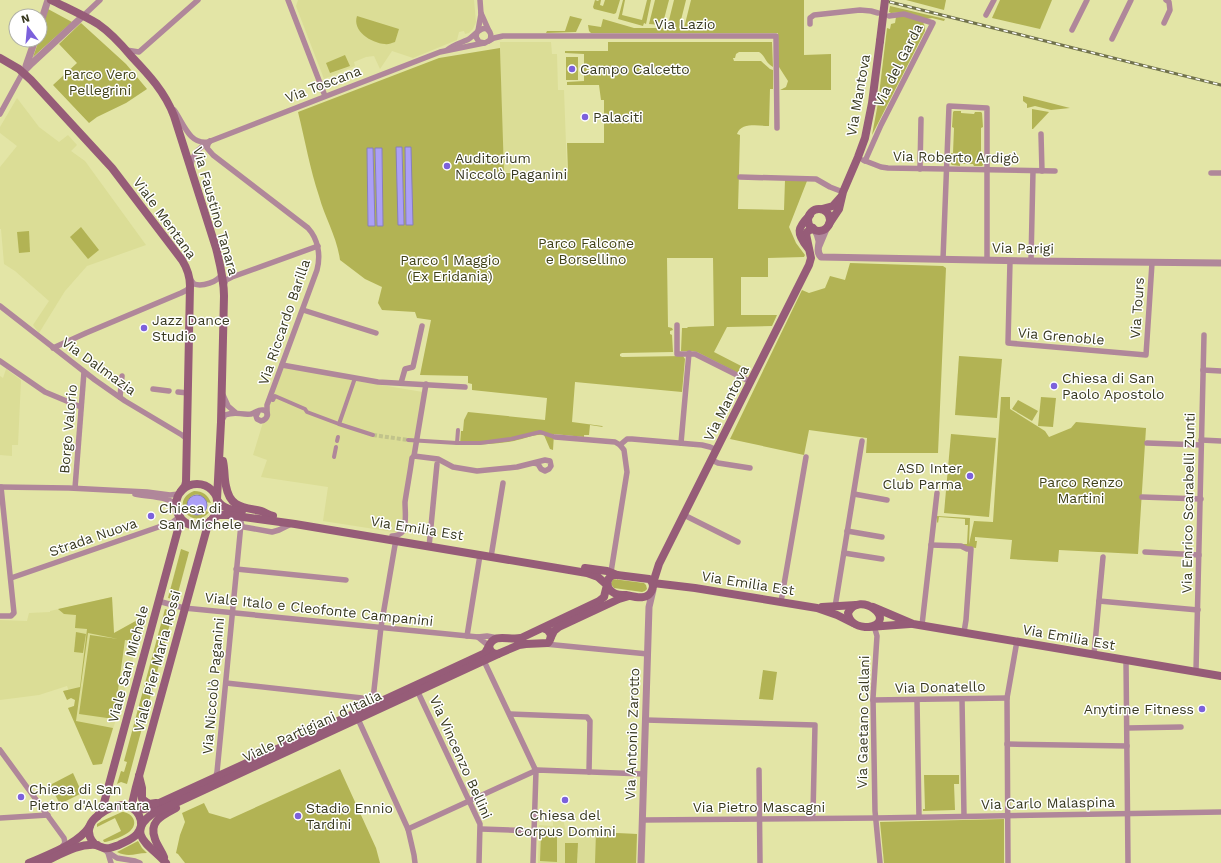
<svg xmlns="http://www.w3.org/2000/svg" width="1221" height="863" viewBox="0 0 1221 863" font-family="'Work Sans',sans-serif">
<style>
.built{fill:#dbdd96}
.green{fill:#b2b354;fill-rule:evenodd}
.water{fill:#ab9ff6;stroke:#8880b6}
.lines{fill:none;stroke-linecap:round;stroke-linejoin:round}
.pedestrian-tunnel{stroke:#c1c38b;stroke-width:4;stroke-dasharray:4 2;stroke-linecap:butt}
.pedestrian{stroke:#b0879a;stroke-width:4}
.minor{stroke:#b0879a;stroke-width:5.5}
.tertiary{stroke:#b0879a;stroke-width:7}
.secondary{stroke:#965c78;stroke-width:8}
.rail-casing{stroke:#71724c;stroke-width:3}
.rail{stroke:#fff;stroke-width:1.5;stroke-dasharray:4.5;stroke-linecap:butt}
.secondary-bridge{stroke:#965c78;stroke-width:8}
.poi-dot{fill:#7c61dc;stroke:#fff;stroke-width:1.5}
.labels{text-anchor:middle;stroke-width:3;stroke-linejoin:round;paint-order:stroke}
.street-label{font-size:14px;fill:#383920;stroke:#fff}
.poi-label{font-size:14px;fill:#383920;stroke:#fff;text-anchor:start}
.park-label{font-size:14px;fill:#414218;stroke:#fff}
</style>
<rect width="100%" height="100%" fill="#e3e5a6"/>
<g class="built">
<polygon points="298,0 474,0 476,22 473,29 469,33 465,34 464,31 459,32 457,40 413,58 392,51 380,69 374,56 366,57 354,62 355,66 324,79 296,6"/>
<polygon points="500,42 551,42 552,54 557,54 558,90 564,90 567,171 503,172"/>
<polygon points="17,98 39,127 59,142 68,135 77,145 71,151 85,161 146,245 87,266 65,291 39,333 33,325 49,301 15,271 4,264 1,229 0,229 0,167 17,146 0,133 0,127"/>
<polygon points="284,366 351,380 423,392 400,533 323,521 328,487 261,477 267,460 253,455 268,406"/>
<polygon points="6,369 21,380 18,445 12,445 12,456 0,455 0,376 3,378"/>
<polygon points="112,597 114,633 141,618 143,619 124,694 102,764 93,765 68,708 74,706 77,702 75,699 71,697 67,686 39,695 0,700 0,620 27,621 29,613 50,612 50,611"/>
<polygon points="562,819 563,820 568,838 581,838 581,828 591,828 591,832 637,834 636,863 538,863 539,825 553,826 553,821 560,821"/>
</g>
<g class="green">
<polygon points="595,0 598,1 599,0 601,0 600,5 603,6 605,0 620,0 616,13 614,14 594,9 593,7"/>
<polygon points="623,0 625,0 622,15 642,20 647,0 651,0 646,24 644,23 643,26 618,19"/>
<polygon points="655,0 669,0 663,23 661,25 649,24"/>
<polygon points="674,0 686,0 679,28 684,28 691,0 804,0 804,55 831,54 831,90 780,90 786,87 788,81 779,67 778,33 591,33 589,31 588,25 601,27 603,19 634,28 667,28"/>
<polygon points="906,0 946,0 944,10"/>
<polygon points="1000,0 1052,0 1040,29 992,18"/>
<polygon points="890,6 941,18 945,19 944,21 932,18 926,19 904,12 891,13 889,12"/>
<polygon points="48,9 72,22 33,57 39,40 40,40 40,36"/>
<polygon points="903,15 923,22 925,27 925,31 872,135 878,103 887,28 890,29 891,24 895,23 896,17"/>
<path d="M357,16L399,29L395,42C391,43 388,45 385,44C371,43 352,31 357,16Z"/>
<polygon points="570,16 582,19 576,32 546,33 547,31 565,31"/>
<polygon points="81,23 126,64 147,89 126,103 97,117 89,123 53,85 77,63 59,44"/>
<path d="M608,42H772L773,67C765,63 765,55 759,52H739L736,54L735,58H733L734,61H761L770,69L773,70V89H770L769,126C759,126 741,122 737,134L740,135L738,209L784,210L785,180L807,181L789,227L796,243L805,255L804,257L768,258V277H741V315H777L772,326L727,327L714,352L749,370L746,377L697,352L692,351H681L682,328H687L688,327L714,326L713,258H667L668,327L672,328L673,330L670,331V334L672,335L673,352L622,353L620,354V356L622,357L683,356L685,359L682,392L575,382L572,422L602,426L603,427L590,425L589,435H584V437L554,434L553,450L550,449L544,435C534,434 524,439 514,441C496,444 478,445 460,445L461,431H463L464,420L468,412L545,420L547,398L472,390V384L468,383V376L420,375L431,320L417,318L415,312L382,310L378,303L382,287L365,279L340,260C337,237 325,218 319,196C310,169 305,140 298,112L439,58L500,48L504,173L568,172L567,143H604V100H601L599,85H567V82L584,81V54L565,53V51H608ZM402,147L404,225H398ZM367,148H373L374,226H368ZM375,148H382L383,225H377Z"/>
<polygon points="345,55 350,66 330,73 326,63"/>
<rect x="566" y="57" width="12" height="23"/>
<polygon points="1023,96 1070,108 1051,110 1035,106 1027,108 1027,104 1023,101"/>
<polygon points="1032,109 1049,112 1033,129 1032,129"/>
<polygon points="954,111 961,111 961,113 974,114 975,112 981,112 982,113 983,127 981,128 981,153 983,153 983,165 982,166 974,166 973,164 960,164 960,166 952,165 951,164 951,153 953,153 954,128 952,127 953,112"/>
<polygon points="81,227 99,250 88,259 70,237"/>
<polygon points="29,231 30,252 19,253 17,232"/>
<polygon points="850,263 943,266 946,268 938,453 866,453 867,438 809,430 804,455 730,439 802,290 809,293 825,288 830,276 845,280"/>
<polygon points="959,356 1002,359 997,418 955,415"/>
<polygon points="1001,397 1010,397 1010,409 1045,431 1049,437 1071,428 1076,422 1146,428 1138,554 1059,550 1058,562 1010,559 1012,540 975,537 975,541 977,541 976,548 967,547 963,545 963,544 967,544 968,525 965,525 965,519 939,517 938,523 937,522 937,516 970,518 969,544 974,521 993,522"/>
<polygon points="1041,397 1056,398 1053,427 1038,426"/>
<polygon points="1018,400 1038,411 1032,421 1012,409"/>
<polygon points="951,434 996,438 989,517 944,513"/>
<path d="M194,491C203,491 208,495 211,503L206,502C196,482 177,507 193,514C198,516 201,514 205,511L209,512C193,532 168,501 194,491Z"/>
<polygon points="181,549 189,552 178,593 173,599 168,598"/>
<polygon points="613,579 644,583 646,585 647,589 645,591 642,592 614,588 611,584 612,581"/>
<polygon points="112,597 114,633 141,618 143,619 137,642 125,640 114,719 79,714 90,635 118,639 88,633 76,721 113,728 102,764 93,765 68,708 74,706 75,700 71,698 67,700 63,691 80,687 87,629 75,628 76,615 64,614 58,609"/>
<polygon points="165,609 170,611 171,620 127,784 121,782 117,784 121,771 124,772 127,762 124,761"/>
<polygon points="76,632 86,634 83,653 74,652"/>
<polygon points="763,670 777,672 773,700 759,699"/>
<polygon points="340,769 376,848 380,863 185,863 178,854 176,853 180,835 185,822 182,813 204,803 209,813 230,819"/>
<polygon points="73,773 82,793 60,804 50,785"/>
<polygon points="924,775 959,775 959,784 954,784 955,810 923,811 923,809 925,809"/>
<path d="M122,812C131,812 139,822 131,830C127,835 110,842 104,842L103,840L121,831L115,818L97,827V824L102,821Z"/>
<polygon points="1004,819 1004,863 884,863 880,822"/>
<polygon points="596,832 637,834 636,863 595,863"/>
<polygon points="541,834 557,835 557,862 540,861"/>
<path d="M138,841L142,848L147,853C135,853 129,858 117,852Z"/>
<polygon points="565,843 578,843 577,863 565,863"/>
</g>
<g class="water">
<polygon points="396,147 402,147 404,225 398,225"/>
<polygon points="405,147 411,147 413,225 406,225"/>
<polygon points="367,148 373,148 375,226 368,226"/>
<polygon points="375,148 382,148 383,226 377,226"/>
<circle cx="197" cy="505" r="10"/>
</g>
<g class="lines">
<polyline class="pedestrian-tunnel" points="373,435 408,440"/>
<g class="pedestrian">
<polyline points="270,399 273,400 275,396 305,409 307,412 339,424 373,435"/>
<polyline points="339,424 355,378"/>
<polyline points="408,440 457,443 480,443 511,439 540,432 555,437"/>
<polyline points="337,441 338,437"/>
<polyline points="457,443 458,430"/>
<polyline points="334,457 336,447"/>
</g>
<g class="minor">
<polyline points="288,0 325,96"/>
<polyline points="481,13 489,31"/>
<polyline points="986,15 994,0"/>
<polyline points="83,16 100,0"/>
<polyline points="1164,23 1170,10 1169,2 1166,0"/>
<polyline points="810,24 810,18 814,15 860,10 871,11 878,13"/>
<polyline points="1072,30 1087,0"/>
<polyline points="478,31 481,14 480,0"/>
<polyline points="1112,39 1131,0"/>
<polyline points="489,41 494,38 503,36 776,36 777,128"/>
<polyline points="126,50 139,52 198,0"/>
<path d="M447,50C453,45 460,43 467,40C474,37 482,23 489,31C492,34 491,37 490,40L485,43L479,42L476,37L477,32"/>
<path d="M174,110C183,122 189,145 208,142L440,52L484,43"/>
<polyline points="0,114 23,72"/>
<polyline points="1041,134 1042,171"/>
<path d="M210,141L208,144L207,148L213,155L308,228C318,239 321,255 317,270L267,405V414"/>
<polyline points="863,160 881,167 888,168 1055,171"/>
<polyline points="865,161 881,125 933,23 904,14 889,16"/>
<path d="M191,166C192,154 199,148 209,142"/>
<polyline points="920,169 921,119"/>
<polyline points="1211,173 1221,173"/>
<polyline points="740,177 816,179 830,187 843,192"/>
<polyline points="943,259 949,106 987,108 987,260"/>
<polyline points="1010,261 1008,343 1146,355 1152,263"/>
<polyline points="1031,261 1033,171"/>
<path d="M190,279L194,284C202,287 218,282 222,274"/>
<polyline points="224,285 226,280 232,277 318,246"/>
<polyline points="0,306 95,380 125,401 182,435 186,438 187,441"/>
<polyline points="303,310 376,333"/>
<polyline points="677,325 677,354 695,354 751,382"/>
<polyline points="53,348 86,333 181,293 187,290 190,286"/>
<polyline points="0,361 45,392 81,407"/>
<polyline points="282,365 378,382 465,387"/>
<polyline points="1203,370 1221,371"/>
<polyline points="401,383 405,369 413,367 422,326"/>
<polyline points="153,389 169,391"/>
<polyline points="178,392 188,393"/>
<polyline points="223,395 228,406 235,412"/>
<polyline points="120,397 122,376"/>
<path d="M222,420L225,415C236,411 240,415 251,414C255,413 259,409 263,410C271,412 267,420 261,421L257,419L256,416L258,412"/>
<polyline points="555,437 615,442 620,445 624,450 627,472 611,572"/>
<polyline points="1201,440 1221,441"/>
<polyline points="681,443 689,353"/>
<polyline points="1147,443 1201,445"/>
<polyline points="620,445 627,439 632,439 702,445 710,447 717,450"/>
<polyline points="414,456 438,459 453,467 477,471 517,467 545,460 550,461 551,466 549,469 545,471 541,469 538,464 534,463"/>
<polyline points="712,460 718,463 750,468"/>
<polyline points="0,487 69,488 147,492 170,495 179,494"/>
<polyline points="75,488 84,372"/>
<path d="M135,494C148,497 165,496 176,504"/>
<polyline points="854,494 887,500"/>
<polyline points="1142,497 1201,499"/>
<polyline points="684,515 738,542"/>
<polyline points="241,522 242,526 244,527 272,532 279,530 291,524"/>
<polyline points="847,531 882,537"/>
<path d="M392,536C397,536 400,535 403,531C407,522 405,512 405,502C407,488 410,473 412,458L414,456L426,384"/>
<polyline points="931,545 961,546 967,549 971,549 966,620 964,632"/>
<polyline points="429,547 437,464"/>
<polyline points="1145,552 1199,555"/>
<polyline points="844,553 882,559"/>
<polyline points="491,557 503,483"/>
<polyline points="236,569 346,580"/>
<polyline points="11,578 173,522 178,518 178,515"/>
<polyline points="158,601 184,608 478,637"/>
<polyline points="1099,601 1198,610"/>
<polyline points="781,602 806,457"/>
<polyline points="835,607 862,441"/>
<polyline points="0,616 11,616 14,613 1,487"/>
<polyline points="922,625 937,493"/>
<polyline points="874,626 877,636 873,698 875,811 880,863"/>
<polyline points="467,636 480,555"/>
<polyline points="545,644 648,654"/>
<polyline points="489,646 478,637 487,636 498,638"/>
<polyline points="1094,654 1103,557"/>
<polyline points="1126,660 1128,863"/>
<polyline points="484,661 536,771 533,863"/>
<polyline points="1196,671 1204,335"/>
<polyline points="226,683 362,698 360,711"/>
<polyline points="416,688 480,824 479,863"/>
<polyline points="962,699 964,816"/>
<polyline points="873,700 1007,698"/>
<polyline points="917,700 919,817"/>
<polyline points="379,702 373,699 381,627 395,545 397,542 400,542"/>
<polyline points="510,714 587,717 590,721 589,772"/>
<polyline points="358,719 408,829 414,855 415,863"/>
<polyline points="646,720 815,725 813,814 812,817 810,818"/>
<polyline points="1127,728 1181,727"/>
<polyline points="1007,744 1127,746"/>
<polyline points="0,750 64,838 65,843 62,847"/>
<polyline points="759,770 760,863"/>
<polyline points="215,778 217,772 241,524"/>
<polyline points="0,818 48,815"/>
<polyline points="643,820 876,818 1221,812"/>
<polyline points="408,829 537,770 644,774"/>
<polyline points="481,829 534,831"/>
<polyline points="103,849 117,858 135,861 140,863"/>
<polyline points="108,853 111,863"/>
<polyline points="1008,863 1007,698 1017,641"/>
</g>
<g class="tertiary">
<polyline points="40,25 48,0"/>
<polyline points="26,66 35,40"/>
<polyline points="23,72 30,65 83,16"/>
<path d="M814,229C817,233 818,236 819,241C819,247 816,252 821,257L1031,261L1221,263"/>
<polyline points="819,246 827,227"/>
<polyline points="641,863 649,607 653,590"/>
</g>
<g class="secondary">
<path d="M51,0C67,8 83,15 98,24C111,33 121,44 131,56C149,75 165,92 174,116L216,248C220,264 224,279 224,296L221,422L217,499"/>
<path d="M0,58L19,69L31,80L112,168L182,260C187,268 190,276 190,286L186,482L185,486L181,491"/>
<polyline points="822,209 833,206 841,197"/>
<circle cx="819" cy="220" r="11"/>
<polyline points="829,224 839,209 843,192 858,157 865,138 872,103 880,41"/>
<polyline points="813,228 807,232 806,234 811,258 809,265 659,564 653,583 695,588 817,608 837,615 853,623"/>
<path d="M808,248C796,233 797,228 810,215"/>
<path d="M223,461C225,470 224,478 226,486C230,508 243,507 261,511C265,512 268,515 273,516"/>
<circle cx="197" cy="505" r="21"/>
<path d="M217,500C223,509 232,510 242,511"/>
<path d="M213,518L219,515H229L295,524L587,573L598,577L607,585L604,597L599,601L521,638C509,641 495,632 489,646C490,651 492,654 498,654L519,645L526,644L548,643C553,637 551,630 543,628"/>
<path d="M210,521L207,528L136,787L132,804V807C139,812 145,809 153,806L436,676L485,653L489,646"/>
<polyline points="585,568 607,571 617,575"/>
<path d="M613,575H617L649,579C653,582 654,586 652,590C648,601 635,597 626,595C622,595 617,595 614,593C606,589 605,579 613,575Z"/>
<polyline points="822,607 856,605"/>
<polyline points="873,607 913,624 1221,676"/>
<path d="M869,627C899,621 859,589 848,613C849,624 860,627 869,627L910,624"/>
<polyline points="551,637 554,631 559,627 619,599 629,596"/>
<polyline points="139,776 142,788 142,799 149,804 156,803"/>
<path d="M123,805C137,806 147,822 137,834C133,839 125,842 119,845C113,847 108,850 101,847C96,846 92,842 90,837C83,820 109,806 123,805Z"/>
<polyline points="98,816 100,812 104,803 180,522 180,517"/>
<path d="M164,857C161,850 157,845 155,839C148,821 163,815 176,808"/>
<path d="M29,863C49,854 77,845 90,826"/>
<path d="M42,863C60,855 77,843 97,845"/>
<path d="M166,863C153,847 124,835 152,814L498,654"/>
</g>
<defs>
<polyline id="rail" points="890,2 1221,85"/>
</defs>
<use href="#rail" class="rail-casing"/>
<use href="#rail" class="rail"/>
<polyline class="secondary-bridge" points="880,41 885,0"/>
</g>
<g class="poi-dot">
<circle cx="572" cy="69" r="4"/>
<circle cx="585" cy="117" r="4"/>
<circle cx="447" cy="166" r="4"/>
<circle cx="144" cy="328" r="4"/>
<circle cx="1054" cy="386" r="4"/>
<circle cx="970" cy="476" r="4"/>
<circle cx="151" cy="516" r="4"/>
<circle cx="1202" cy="709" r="4"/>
<circle cx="21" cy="797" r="4"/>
<circle cx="565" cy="800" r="4"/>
<circle cx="298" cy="816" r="4"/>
</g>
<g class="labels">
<g class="street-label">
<text x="685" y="29">Via Lazio</text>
<text transform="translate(898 65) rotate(-63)" y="5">Via del Garda</text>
<text transform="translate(323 84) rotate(-21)" y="5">Via Toscana</text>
<text transform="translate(858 95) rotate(-80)" y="5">Via Mantova</text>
<text transform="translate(956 157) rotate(1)" y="5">Via Roberto Ardigò</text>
<text transform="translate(216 211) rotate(74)" y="5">Via Faustino Tanara</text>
<text transform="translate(165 218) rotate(54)" y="5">Viale Mentana</text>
<text transform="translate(1023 248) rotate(1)" y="5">Via Parigi</text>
<text transform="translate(1137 308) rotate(-86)" y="5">Via Tours</text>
<text transform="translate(284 322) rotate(-71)" y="5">Via Riccardo Barilla</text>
<text transform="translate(1061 336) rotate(5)" y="5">Via Grenoble</text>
<text transform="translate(99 366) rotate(36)" y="5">Via Dalmazia</text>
<text transform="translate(726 403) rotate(-63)" y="5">Via Mantova</text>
<text transform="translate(68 429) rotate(-85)" y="5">Borgo Valorio</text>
<text transform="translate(1188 503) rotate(-89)" y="5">Via Enrico Scarabelli Zunti</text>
<text transform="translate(417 528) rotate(9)" y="5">Via Emilia Est</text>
<text transform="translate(93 537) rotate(-19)" y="5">Strada Nuova</text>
<text transform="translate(748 583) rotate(9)" y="5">Via Emilia Est</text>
<text transform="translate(319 609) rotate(6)" y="5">Viale Italo e Cleofonte Campanini</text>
<text transform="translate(1069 637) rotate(10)" y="5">Via Emilia Est</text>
<text transform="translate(157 661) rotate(-75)" y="5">Viale Pier Maria Rossi</text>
<text transform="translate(128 664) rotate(-75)" y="5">Viale San Michele</text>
<text transform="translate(213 686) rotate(-85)" y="5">Via Niccolò Paganini</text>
<text transform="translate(940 687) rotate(-1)" y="5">Via Donatello</text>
<text transform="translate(863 722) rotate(-89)" y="5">Via Gaetano Callani</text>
<text transform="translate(312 726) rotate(-25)" y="5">Viale Partigiani d'Italia</text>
<text transform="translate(632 734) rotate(-88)" y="5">Via Antonio Zarotto</text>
<text transform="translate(461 757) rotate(66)" y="5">Via Vincenzo Bellini</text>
<text transform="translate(1048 803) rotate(-1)" y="5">Via Carlo Malaspina</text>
<text x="759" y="812">Via Pietro Mascagni</text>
</g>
<g class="poi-label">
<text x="580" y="74">Campo Calcetto</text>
<text x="593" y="122">Palaciti</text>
<text x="455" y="163">Auditorium<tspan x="455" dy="16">Niccolò Paganini</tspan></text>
<text x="152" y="325">Jazz Dance<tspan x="152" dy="16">Studio</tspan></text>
<text x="1062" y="383">Chiesa di San<tspan x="1062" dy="16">Paolo Apostolo</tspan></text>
<text x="962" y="473" text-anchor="end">ASD Inter<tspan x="962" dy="16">Club Parma</tspan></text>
<text x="159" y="513">Chiesa di<tspan x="159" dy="16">San Michele</tspan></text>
<text x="1194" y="714" text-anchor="end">Anytime Fitness</text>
<text x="29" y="794">Chiesa di San<tspan x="29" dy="16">Pietro d'Alcantara</tspan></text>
<text x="306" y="813">Stadio Ennio<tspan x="306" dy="16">Tardini</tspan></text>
<text x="565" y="820" text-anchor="middle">Chiesa del<tspan x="565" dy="16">Corpus Domini</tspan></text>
</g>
<g class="park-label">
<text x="100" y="79">Parco Vero<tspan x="100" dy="16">Pellegrini</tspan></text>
<text x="586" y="248">Parco Falcone<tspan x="586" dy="16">e Borsellino</tspan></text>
<text x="450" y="265">Parco 1 Maggio<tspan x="450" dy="16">(Ex Eridania)</tspan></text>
<text x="1081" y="487">Parco Renzo<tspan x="1081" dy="16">Martini</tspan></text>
</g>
</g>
<g transform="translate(28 28) rotate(344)"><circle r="19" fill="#ffffff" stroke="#afb0a6"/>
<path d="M0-3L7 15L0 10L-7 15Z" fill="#7c61dc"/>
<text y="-6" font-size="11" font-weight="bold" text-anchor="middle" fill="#383920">N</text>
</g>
</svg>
